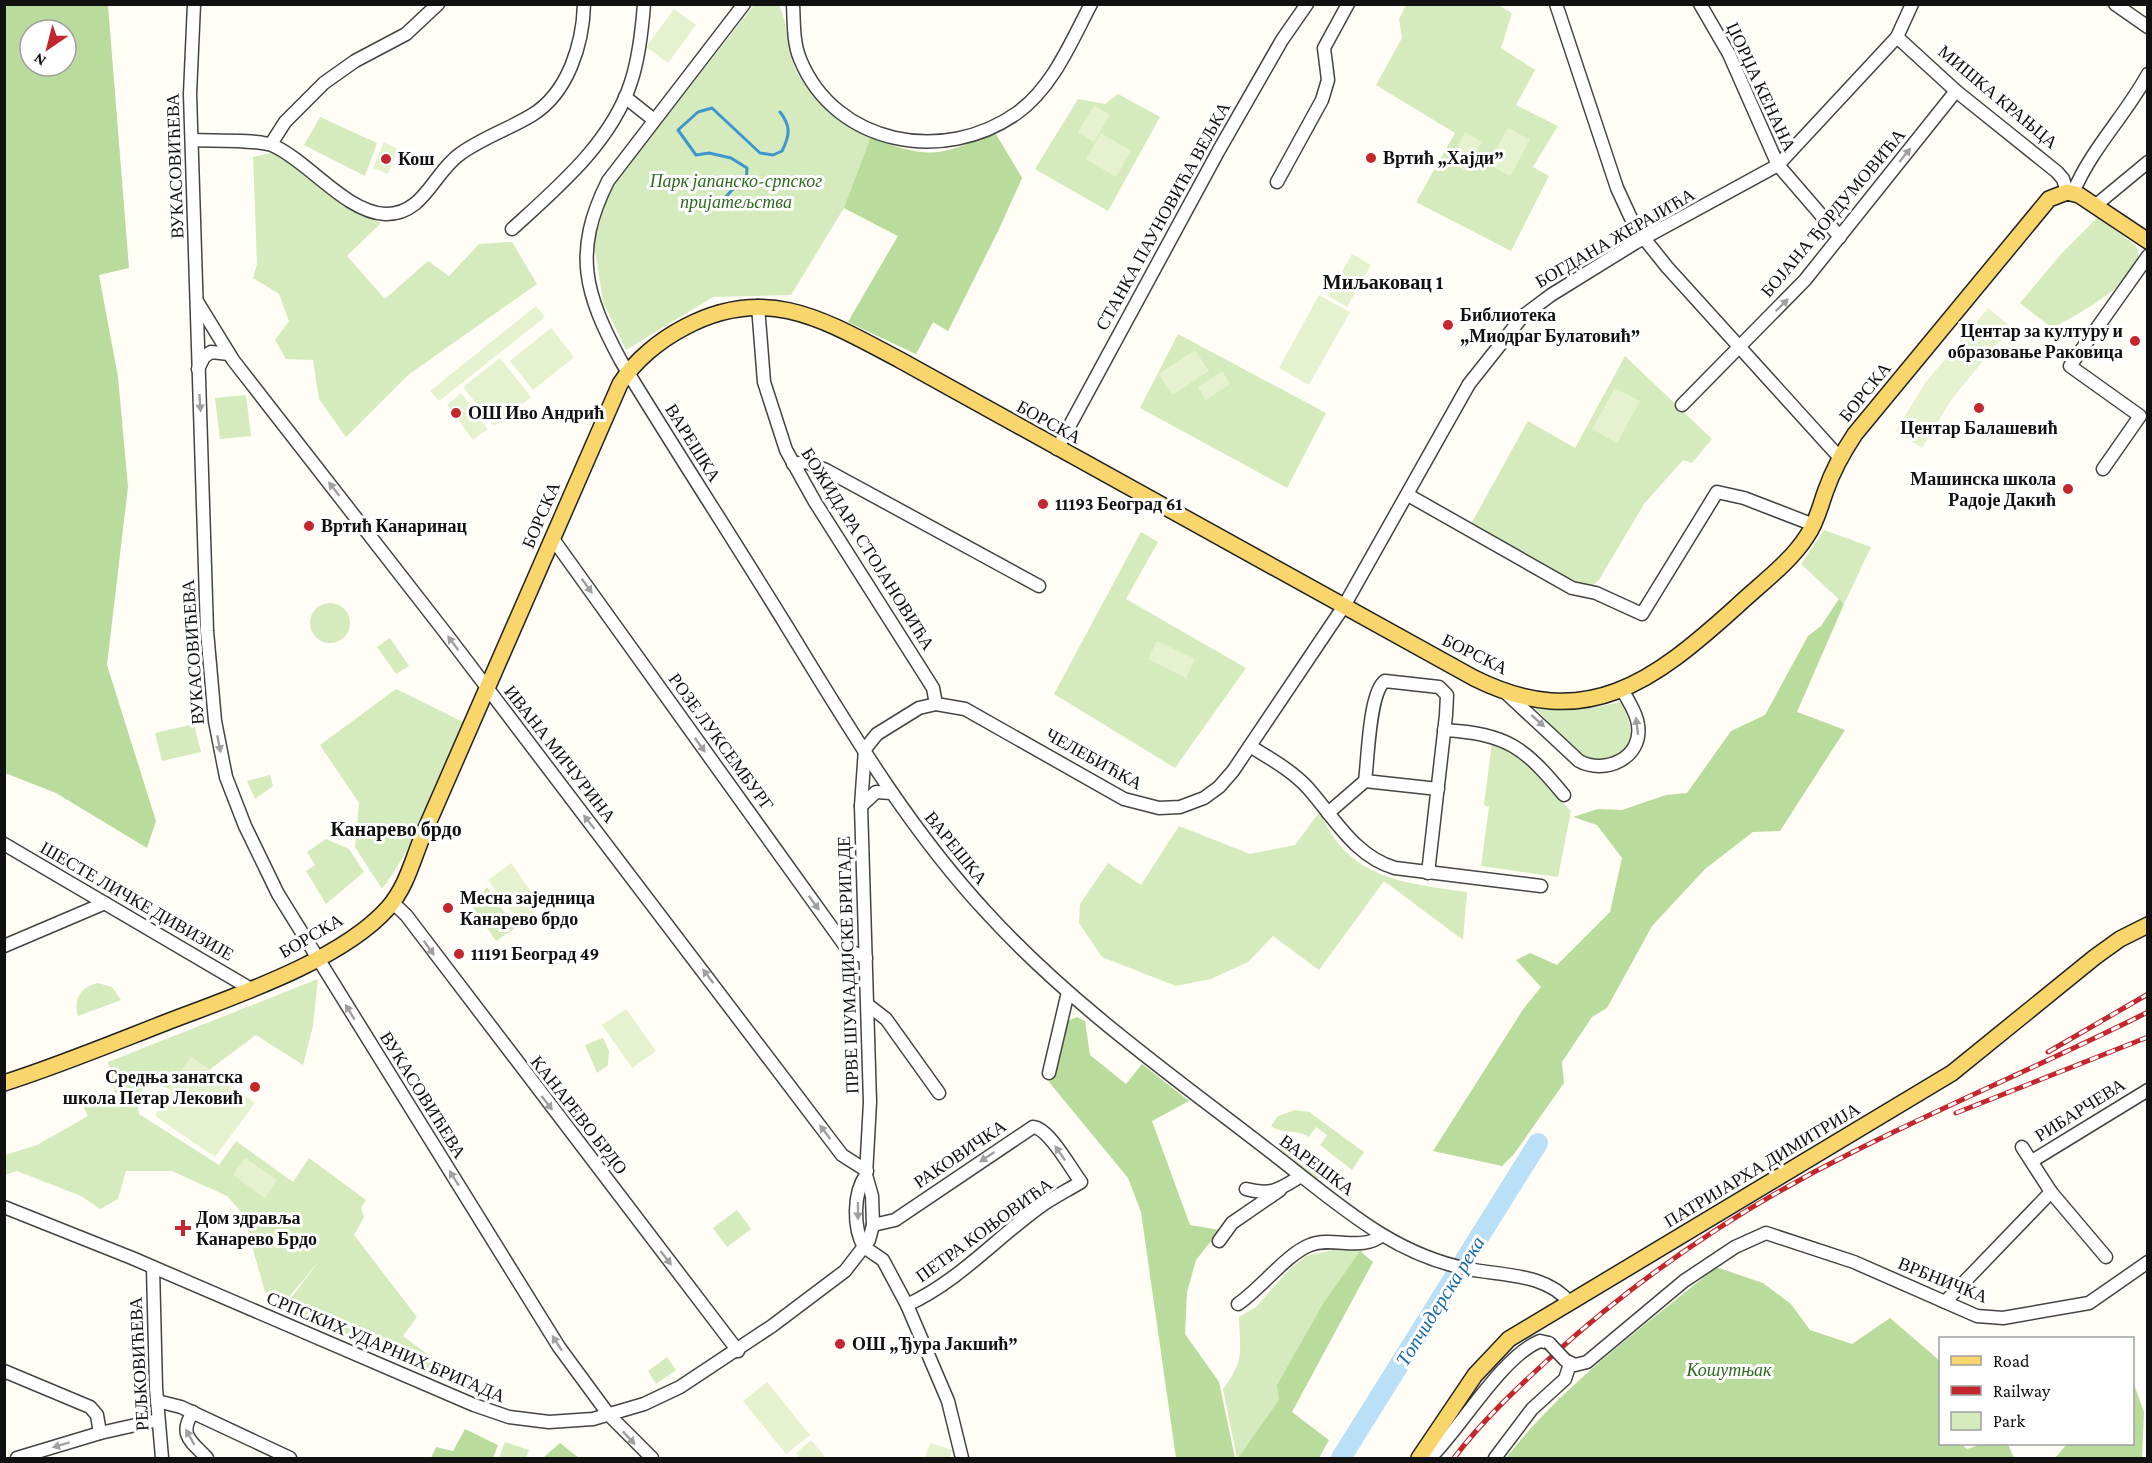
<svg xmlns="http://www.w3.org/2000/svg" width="2152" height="1463" viewBox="0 0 2152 1463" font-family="'Crimson Pro',serif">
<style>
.green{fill:#d5ebbd}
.forest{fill:#b9dc9c;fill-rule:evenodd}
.pitch{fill:#e6f2cf}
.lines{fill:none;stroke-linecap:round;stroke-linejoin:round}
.stream{stroke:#3f96cf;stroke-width:3}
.river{stroke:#b9e0f7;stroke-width:20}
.minor-casing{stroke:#444;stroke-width:15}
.major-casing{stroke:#222;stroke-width:18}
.minor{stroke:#fff;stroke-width:12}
.major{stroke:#f9d66b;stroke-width:15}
.rail-casing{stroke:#c4262e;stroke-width:5}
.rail{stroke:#fff;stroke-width:3;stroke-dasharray:9;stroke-linecap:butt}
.minor-bridge-casing{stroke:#444;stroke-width:15;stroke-linecap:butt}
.minor-bridge{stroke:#fff;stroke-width:12}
.oneway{fill:#a0a0a0}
.poi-dot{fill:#c4262e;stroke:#fff;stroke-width:2}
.labels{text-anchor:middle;stroke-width:6;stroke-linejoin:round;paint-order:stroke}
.street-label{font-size:18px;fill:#111;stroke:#fff}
.poi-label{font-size:18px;font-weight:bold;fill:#111;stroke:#fff;text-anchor:start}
.park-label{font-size:18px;font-style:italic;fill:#2f6b1f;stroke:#fff}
.neighbourhood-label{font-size:20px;font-weight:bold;fill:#111;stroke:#fff}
.water-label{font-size:20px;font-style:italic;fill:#1768a6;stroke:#fff}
</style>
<rect width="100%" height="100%" fill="#fffdf5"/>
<g class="green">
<path d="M754,5H779C788,23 786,46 794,66C811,107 886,157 931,153C955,151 973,142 994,131L1022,178L998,231L948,331L933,322L916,354L848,322L898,236L844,208L791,295L713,297L626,350L603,302L594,243L609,190Z"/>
<polygon points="1406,5 1498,5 1512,13 1501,48 1535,70 1516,105 1558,126 1533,167 1549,176 1511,251 1416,202 1455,133 1376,85 1402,38 1399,19"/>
<polygon points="1118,94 1160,117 1108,211 1035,169 1078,99 1105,104"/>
<polygon points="320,117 377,143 365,176 304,145"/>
<polygon points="276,152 350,206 381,223 347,256 385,299 428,261 449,276 479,244 512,242 537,284 408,375 346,437 319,399 313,360 286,359 275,340 289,321 279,294 253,278 257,264 253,157"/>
<path d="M2098,217L2136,246C2152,276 2073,317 2052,328L2020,303L2061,254Z"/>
<polygon points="1178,334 1326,413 1287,488 1140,408"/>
<polygon points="1625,356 1712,439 1692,463 1683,460 1644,504 1599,580 1592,586 1582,586 1471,524 1528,421 1575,448"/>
<polygon points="246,395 251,436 220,439 215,398"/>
<polygon points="1824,530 1871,547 1844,604 1801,564"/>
<polygon points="1141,532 1158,542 1126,599 1246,668 1175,768 1054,694"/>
<circle cx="330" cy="623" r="20"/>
<polygon points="390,638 409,666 396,674 377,647"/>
<path d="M396,689L463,722C440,778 419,840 382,889L355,847L359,803L320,745Z"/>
<path d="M1621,702C1628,718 1637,734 1624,750C1593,787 1556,725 1534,708H1590Z"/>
<polygon points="194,724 201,752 162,761 155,733"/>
<path d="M1492,742C1510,750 1527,760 1540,775C1551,788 1559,800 1571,811L1558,877L1481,866L1489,807L1484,805Z"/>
<polygon points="270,775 273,786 255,799 247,781"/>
<path d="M1320,811C1346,879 1404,883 1467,892L1463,940L1384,881L1319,970L1273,936L1248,962L1211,979L1176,986L1102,957L1079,923L1080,904L1108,863L1141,885L1179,826L1250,854L1295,845Z"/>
<polygon points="326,839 349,849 364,872 326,904 306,871 315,865 307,852"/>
<polygon points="487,887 515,928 496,941 472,906"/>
<polygon points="318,979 313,1026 303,1065 256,1035 209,1070 191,1057 169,1089 154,1082 136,1095 139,1114 219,1165 236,1141 293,1182 309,1158 366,1200 361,1208 364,1217 354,1235 417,1317 403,1336 484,1397 282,1310 320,1260 285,1302 265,1292 243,1214 227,1196 172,1171 126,1171 118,1199 100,1209 81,1196 17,1171 5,1175 5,1155 37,1145 88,1116 82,1103 115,1091 108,1062"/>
<path d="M98,983L112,987L121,1000L78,1016C73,998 81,987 98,983Z"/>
<polygon points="603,1038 609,1051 608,1065 597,1073 585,1045"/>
<path d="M1295,1110L1309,1112L1364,1152L1352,1170L1320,1145L1327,1135L1316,1127L1309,1137C1295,1128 1283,1135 1271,1126L1278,1116Z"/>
<polygon points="1286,1142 1324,1169 1324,1177 1316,1179 1282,1154 1280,1148"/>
<polygon points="737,1210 751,1229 727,1247 713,1228"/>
<path d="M1337,1249H1362L1364,1257L1283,1407L1246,1458H1237L1223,1389C1245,1360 1240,1352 1239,1317L1256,1307L1289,1270L1306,1256Z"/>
<polygon points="667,1357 676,1370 656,1384 648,1371"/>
<polygon points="505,1442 529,1450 526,1458 499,1458"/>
</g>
<g class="forest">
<path d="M4,5H108L129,268L99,275L118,377L128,487L107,665L156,821L147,848L56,793L5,773ZM30,30H66V66H30Z"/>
<path d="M994,131L1022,178L998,231L948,331L933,322L916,354L848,322L898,236L844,208L871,137C925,159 942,158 994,131Z"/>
<polygon points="1839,599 1844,604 1797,712 1845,730 1780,831 1753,832 1705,869 1652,926 1607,1008 1592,1017 1562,1062 1564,1083 1514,1154 1502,1166 1433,1151 1524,1008 1541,987 1516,960 1530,953 1557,965 1610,912 1622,858 1597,825 1573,817 1598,809 1622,810 1666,795 1687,793 1731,731 1765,715 1808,636 1821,626"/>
<polygon points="1077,1017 1085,1021 1090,1055 1126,1084 1142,1064 1189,1101 1152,1121 1190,1225 1220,1230 1196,1260 1187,1292 1185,1334 1219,1382 1235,1458 1176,1458 1141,1212 1128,1178 1049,1082 1067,1021"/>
<polygon points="1360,1251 1373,1262 1292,1412 1329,1440 1319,1458 1238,1458 1279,1400 1277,1385 1323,1304"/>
<path d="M1716,1267L1763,1283L1791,1304L1810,1330L1852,1344L1890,1318L1940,1361V1444H1961L1967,1449L1982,1444H2008L2014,1458H1506C1563,1384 1644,1327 1716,1267Z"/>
<polygon points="2133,1382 2144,1412 2142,1458 2055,1458 2067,1444 2132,1444"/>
<polygon points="465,1429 498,1445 493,1458 431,1458 436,1447 453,1451"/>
<polygon points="560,1443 579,1458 543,1458"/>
</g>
<g class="pitch">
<polygon points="674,9 696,25 668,63 646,47"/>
<polygon points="1094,105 1110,115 1094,142 1078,132"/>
<polygon points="1508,128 1530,140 1510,176 1488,164"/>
<polygon points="1465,132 1482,142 1465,171 1449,161"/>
<polygon points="1101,133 1131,151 1116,177 1086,159"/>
<polygon points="384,142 398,149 388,174 373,168"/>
<polygon points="1352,254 1371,265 1347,307 1328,296"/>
<polygon points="1319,295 1350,312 1309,385 1279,368"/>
<polygon points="536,306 545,317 439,401 430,391"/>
<polygon points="1988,308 2011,327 1951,400 1922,448 1896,431 1925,383"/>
<polygon points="551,328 574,357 533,390 510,361"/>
<polygon points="1195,350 1209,371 1172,395 1159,374"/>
<polygon points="500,358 531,397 494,426 463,387"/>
<polygon points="1222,371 1230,384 1206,400 1198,387"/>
<polygon points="1615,388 1640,401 1617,443 1592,429"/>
<polygon points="461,393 488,429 473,440 447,405"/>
<polygon points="1157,641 1195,659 1186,678 1148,659"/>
<polygon points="511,863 541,906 519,922 488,880"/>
<polygon points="626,1009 656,1051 632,1068 602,1025"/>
<polygon points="191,1057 255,1103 215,1157 155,1116 171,1091 169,1089"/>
<polygon points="245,1158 277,1180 265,1198 233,1175"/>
<polygon points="767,1382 810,1435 786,1454 743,1401"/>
<polygon points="811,1440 826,1458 800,1458 796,1453"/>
<polygon points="930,1443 952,1450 950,1458 925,1458"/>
</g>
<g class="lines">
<path class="stream" d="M724,199L732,190L746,183L747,168L731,158L709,153L696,155L678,130L698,112L712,108L760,153L773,155L782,151C790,135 791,126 780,112"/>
<polyline class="river" points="1341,1458 1538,1143"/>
<defs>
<g id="minor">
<polyline points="194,4 190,94 207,631 215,721 226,777 245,826 278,894 559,1347 609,1415 652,1458"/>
<path d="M744,4L608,181C572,253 585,294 621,361C675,450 732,537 786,625C848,726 907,827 988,914C1077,1011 1187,1086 1290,1167C1346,1211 1397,1255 1468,1269C1504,1276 1546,1273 1570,1303"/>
<path d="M793,4C794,23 793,42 800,59C835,145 944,165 1017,113C1053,87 1071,42 1091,4"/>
<polyline points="1556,4 1617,188 1635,227 1667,267 1840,458"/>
<polyline points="1700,4 1729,54 1778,165 1840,237"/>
<polyline points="2115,4 2148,27"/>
<polyline points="1897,37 1956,91 2057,172 2063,179 2067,192"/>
<polyline points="625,97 654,120"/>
<path d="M192,140C210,141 259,139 274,146C309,162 346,212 385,214C424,215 433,173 460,154C482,138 509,129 532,115C568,93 583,44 584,4"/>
<polyline points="271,144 285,122 324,83 355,61 406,34 438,4"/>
<polyline points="1277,182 1322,100 1328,80 1324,48 1348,4"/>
<path d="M2073,193C2091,149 2125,116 2148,74"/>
<polyline points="2096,205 2148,162"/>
<path d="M512,229C557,188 612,142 631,82C639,58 642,30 644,4"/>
<polyline points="198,303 233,360 444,631 842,1155 867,1171"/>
<polyline points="758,306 764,382 786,450 815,502 933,688 936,704"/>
<polyline points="198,369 204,357 211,352 229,354"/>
<polyline points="1682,405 1805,280 1956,91"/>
<polyline points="1057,449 1219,150 1282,40 1307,4"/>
<polyline points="793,464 806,462 826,470 1039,586"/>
<polyline points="2103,469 2140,416 2070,366 2148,256"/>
<polyline points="1408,495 1572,588 1596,593 1642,614 1717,492 1744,498 1814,525"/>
<polyline points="553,539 848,950 866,958"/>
<path d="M1506,693L1579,761C1605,775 1643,758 1638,725C1637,713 1628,701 1623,691"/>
<path d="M1444,730C1508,734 1524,747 1564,795"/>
<path d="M1250,746C1269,758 1291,770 1307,787C1334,817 1354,856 1395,868L1541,886"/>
<polyline points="1365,781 1438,789"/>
<polyline points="861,806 876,792 891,793"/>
<path d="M1328,813L1365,781C1368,760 1369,692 1385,681L1439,687L1447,695L1446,715L1428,873"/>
<polyline points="4,844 251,989"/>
<polyline points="392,902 406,915 738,1351"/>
<polyline points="4,946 105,903"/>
<polyline points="868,1005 886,1019 939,1093"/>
<polyline points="1049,1073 1068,992"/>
<polyline points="2022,1147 2051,1192 2106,1257"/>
<polyline points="2032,1161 2148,1090"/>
<path d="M1246,1189C1272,1196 1280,1189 1301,1176"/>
<polyline points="4,1207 132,1258 474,1405 509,1417 549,1422 593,1419 644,1404 680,1387 772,1326 845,1271 869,1240 873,1225 872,1196 866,1175 870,1102 861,806 865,749 877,734 919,708 936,704 965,709 1124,799 1159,808 1180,807 1204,798 1219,787 1233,771 1344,606 1469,384 1523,316 1551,295 1635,243 1778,165 1897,37 1912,4"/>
<path d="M873,1225L895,1220L1033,1127C1049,1128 1071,1169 1081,1182C1068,1190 1054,1197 1041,1206C995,1239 959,1281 907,1305"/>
<polyline points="1219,1241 1232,1223 1280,1190"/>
<polyline points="864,1247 883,1260 907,1305 948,1401 962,1458"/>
<path d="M864,1247C853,1228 853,1193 866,1175"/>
<polyline points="153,1268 156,1388 162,1458"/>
<polyline points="1945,1302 2051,1192"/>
<path d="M1238,1304C1260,1289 1288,1253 1310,1245C1333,1236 1363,1252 1382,1235"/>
<polyline points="1565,1360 1575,1365 1587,1362 1684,1281 1735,1247 1766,1233 1854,1262 1977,1316 2003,1318 2089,1303 2148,1262"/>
<polyline points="4,1371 90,1407 97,1415 100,1433"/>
<polyline points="157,1401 181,1407 290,1458"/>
<path d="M193,1412C178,1435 191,1441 207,1458"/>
<polyline points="17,1458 100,1433 158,1420"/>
<path d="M1430,1458C1461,1428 1501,1357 1540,1341L1549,1343"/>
<polyline points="1495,1458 1532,1409 1565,1379 1570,1364"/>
</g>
<g id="major">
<path d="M4,1083C60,1065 113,1043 167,1022C232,997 341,961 388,908C407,886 412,861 423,835L620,384C635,360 660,340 685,327C767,283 826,321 900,360L1474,678C1586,734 1654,681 1736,607C1759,585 1790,563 1807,536C1817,522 1820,506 1826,490C1833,470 1843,452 1855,434L2049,199L2067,192L2079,195L2148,241"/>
<polyline points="1419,1458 1475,1375 1509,1339 1952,1073 2095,957 2120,939 2148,925"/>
</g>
</defs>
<use href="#minor" class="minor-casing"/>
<use href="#major" class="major-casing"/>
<use href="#minor" class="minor"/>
<use href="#major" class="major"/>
<defs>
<g id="rail">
<polyline points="2048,1052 2148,994"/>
<polyline points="1956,1113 2148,1037"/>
<path d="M1454,1458C1482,1421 1516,1389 1551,1357C1641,1275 1744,1206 1853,1152C1950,1103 2051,1061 2148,1012"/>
</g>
</defs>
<use href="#rail" class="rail-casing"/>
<use href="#rail" class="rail"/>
<defs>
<polyline id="minor-bridge" points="1549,1343 1565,1360"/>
</defs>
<use href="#minor-bridge" class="minor-bridge-casing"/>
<use href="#minor-bridge" class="minor-bridge"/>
</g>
<defs><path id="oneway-solid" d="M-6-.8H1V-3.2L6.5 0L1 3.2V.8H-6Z" transform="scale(1.5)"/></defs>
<g class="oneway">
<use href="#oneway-solid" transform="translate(1905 155) rotate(-51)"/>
<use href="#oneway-solid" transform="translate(1782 305) rotate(-44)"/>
<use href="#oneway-solid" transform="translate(200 403) rotate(86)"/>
<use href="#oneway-solid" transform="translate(334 489) rotate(-128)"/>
<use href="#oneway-solid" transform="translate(587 586) rotate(54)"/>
<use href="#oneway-solid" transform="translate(453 643) rotate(-127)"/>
<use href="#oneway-solid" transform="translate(1538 721) rotate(42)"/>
<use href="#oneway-solid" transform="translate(1637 726) rotate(-97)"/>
<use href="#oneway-solid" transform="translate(219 744) rotate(79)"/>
<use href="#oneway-solid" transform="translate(700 745) rotate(54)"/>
<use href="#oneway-solid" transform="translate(589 822) rotate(-128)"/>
<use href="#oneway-solid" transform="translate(814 903) rotate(54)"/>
<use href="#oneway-solid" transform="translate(429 948) rotate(54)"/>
<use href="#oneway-solid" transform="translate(708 976) rotate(-127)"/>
<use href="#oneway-solid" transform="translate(350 1012) rotate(-121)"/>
<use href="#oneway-solid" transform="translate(547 1103) rotate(52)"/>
<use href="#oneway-solid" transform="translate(825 1132) rotate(-127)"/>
<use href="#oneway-solid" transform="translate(1060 1153) rotate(-125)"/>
<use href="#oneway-solid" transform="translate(987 1157) rotate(146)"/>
<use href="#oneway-solid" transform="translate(454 1178) rotate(-122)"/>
<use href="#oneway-solid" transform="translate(858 1211) rotate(90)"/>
<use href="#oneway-solid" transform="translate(666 1258) rotate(52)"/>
<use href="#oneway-solid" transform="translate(557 1343) rotate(-123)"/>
<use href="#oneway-solid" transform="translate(190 1437) rotate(-119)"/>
<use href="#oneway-solid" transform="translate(629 1438) rotate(47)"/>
<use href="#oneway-solid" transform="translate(61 1445) rotate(163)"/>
</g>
<g class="poi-dot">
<circle cx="1371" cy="158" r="6"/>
<circle cx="386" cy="159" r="6"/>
<circle cx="1448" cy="325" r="6"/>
<circle cx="2135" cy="341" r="6"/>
<circle cx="1979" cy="408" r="6"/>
<circle cx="456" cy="413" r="6"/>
<circle cx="2068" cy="489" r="6"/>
<circle cx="1043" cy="504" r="6"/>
<circle cx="309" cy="526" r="6"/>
<circle cx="448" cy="908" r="6"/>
<circle cx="459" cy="954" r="6"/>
<circle cx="255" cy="1087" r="6"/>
<path d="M180 1219h6v6h6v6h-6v6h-6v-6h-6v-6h6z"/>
<circle cx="840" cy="1344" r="6"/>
</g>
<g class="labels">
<g class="street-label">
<text transform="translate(1761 87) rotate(65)" y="6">ЏОРЏА КЕНАНА</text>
<text transform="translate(1998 97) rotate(40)" y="6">МИШКА КРАЊЦА</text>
<text transform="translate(175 166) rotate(-92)" y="6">ВУКАСОВИЋЕВА</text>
<text transform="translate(1833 213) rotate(-50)" y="6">БОЈАНА ЂОРДУМОВИЋА</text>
<text transform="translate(1163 216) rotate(-61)" y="6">СТАНКА ПАУНОВИЋА ВЕЉКА</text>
<text transform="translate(1615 238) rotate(-30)" y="6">БОГДАНА ЖЕРАЈИЋА</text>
<text transform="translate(1865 392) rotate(-51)" y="6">БОРСКА</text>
<text transform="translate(1049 422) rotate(29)" y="6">БОРСКА</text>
<text transform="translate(693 443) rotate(58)" y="6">ВАРЕШКА</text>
<text transform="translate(541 515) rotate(-67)" y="6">БОРСКА</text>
<text transform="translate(868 549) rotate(58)" y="6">БОЖИДАРА СТОЈАНОВИЋА</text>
<text transform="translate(193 652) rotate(-94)" y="6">ВУКАСОВИЋЕВА</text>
<text transform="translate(1475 654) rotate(26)" y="6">БОРСКА</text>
<text transform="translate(721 742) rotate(54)" y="6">РОЗЕ ЛУКСЕМБУРГ</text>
<text transform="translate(560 754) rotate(52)" y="6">ИВАНА МИЧУРИНА</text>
<text transform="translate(1094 759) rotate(29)" y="6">ЧЕЛЕБИЋКА</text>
<text transform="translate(956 848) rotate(51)" y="6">ВАРЕШКА</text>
<text transform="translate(137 901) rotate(30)" y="6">ШЕСТЕ ЛИЧКЕ ДИВИЗИЈЕ</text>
<text transform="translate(311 936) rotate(-30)" y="6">БОРСКА</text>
<text transform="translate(848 965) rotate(-92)" y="6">ПРВЕ ШУМАДИЈСКЕ БРИГАДЕ</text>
<text transform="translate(423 1095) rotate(58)" y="6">ВУКАСОВИЋЕВА</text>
<text transform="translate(2080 1110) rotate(-32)" y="6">РИБАРЧЕВА</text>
<text transform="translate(579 1115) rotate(52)" y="6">КАНАРЕВО БРДО</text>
<text transform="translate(960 1154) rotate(-34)" y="6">РАКОВИЧКА</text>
<text transform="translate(1317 1165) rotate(37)" y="6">ВАРЕШКА</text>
<text transform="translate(1762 1165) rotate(-31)" y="6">ПАТРИЈАРХА ДИМИТРИЈА</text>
<text transform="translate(984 1230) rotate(-36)" y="6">ПЕТРА КОЊОВИЋА</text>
<text transform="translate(1943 1280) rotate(22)" y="6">ВРБНИЧКА</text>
<text transform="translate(386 1347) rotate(23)" y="6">СРПСКИХ УДАРНИХ БРИГАДА</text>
<text transform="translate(139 1364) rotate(-93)" y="6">РЕЉКОВИЋЕВА</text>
</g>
<g class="poi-label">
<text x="1383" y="164">Вртић „Хајди”</text>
<text x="398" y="165">Кош</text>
<text x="1460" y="321">Библиотека<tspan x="1460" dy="21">„Миодраг Булатовић”</tspan></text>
<text x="2123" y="337" text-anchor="end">Центар за културу и<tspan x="2123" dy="21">образовање Раковица</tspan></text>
<text x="468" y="419">ОШ Иво Андрић</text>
<text x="1979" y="434" text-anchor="middle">Центар Балашевић</text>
<text x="2056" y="485" text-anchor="end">Машинска школа<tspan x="2056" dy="21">Радоје Дакић</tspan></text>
<text x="1055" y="510">11193 Београд 61</text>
<text x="321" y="532">Вртић Канаринац</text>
<text x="460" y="904">Месна заједница<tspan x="460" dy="21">Канарево брдо</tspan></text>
<text x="471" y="960">11191 Београд 49</text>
<text x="243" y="1083" text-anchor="end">Средња занатска<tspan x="243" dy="21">школа Петар Лековић</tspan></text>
<text x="196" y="1224">Дом здравља<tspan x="196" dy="21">Канарево Брдо</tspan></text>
<text x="852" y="1350">ОШ „Ђура Јакшић”</text>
</g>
<g class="park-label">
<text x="736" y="187">Парк јапанско-српског<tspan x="736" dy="21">пријатељства</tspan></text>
<text x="1729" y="1376">Кошутњак</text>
</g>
<g class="neighbourhood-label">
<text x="1383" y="289">Миљаковац 1</text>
<text x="396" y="836">Канарево брдо</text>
</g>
<g class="water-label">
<text transform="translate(1440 1301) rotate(-58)" y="7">Топчидерска река</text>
</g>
</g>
<rect width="2152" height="1463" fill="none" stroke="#111111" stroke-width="12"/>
<rect x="1939" y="1337" width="195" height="108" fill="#ffffff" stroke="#a0a0a0" stroke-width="1.5"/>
<rect x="1951" y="1356" width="30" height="9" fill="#f9d66b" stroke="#a0a0a0" stroke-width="1.5"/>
<text x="1993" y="1367" font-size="18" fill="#111111">Road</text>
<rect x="1951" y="1386" width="30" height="9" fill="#c4262e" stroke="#a0a0a0" stroke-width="1.5"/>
<text x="1993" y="1397" font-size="18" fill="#111111">Railway</text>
<rect x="1951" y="1412" width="30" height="18" fill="#d5ebbd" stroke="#a0a0a0" stroke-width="1.5"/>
<text x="1993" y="1427" font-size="18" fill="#111111">Park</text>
<g transform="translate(48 48) rotate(215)"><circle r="28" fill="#ffffff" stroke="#a0a0a0" stroke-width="1.5"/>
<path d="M0-4.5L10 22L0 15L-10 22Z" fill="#c4262e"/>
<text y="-9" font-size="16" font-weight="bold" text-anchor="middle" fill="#111111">N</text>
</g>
</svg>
